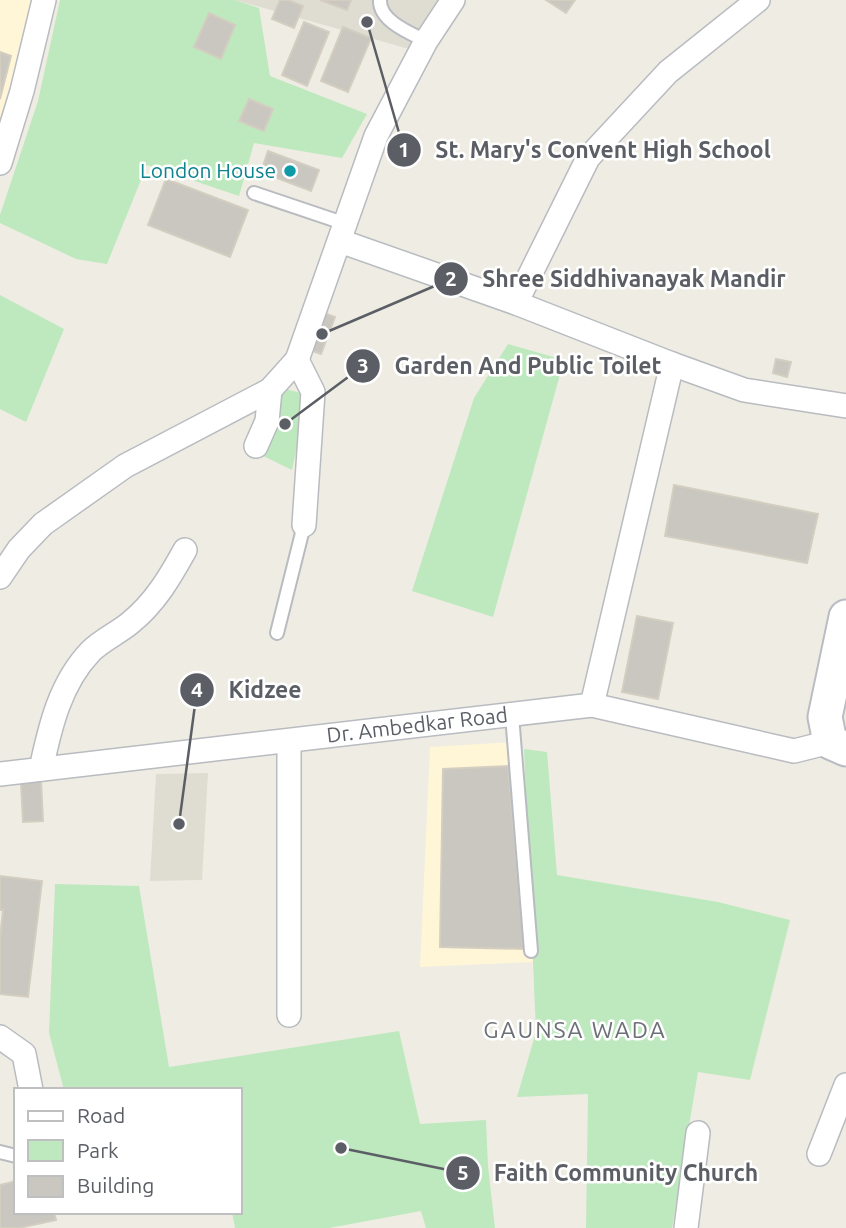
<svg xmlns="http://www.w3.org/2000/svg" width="846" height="1228" viewBox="0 0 846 1228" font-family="Ubuntu,sans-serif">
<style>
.commercial{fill:#fff6d8}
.education{fill:#dfdcd2}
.green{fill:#bee8be}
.building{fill:#cac6c0;stroke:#d4cec1;stroke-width:2}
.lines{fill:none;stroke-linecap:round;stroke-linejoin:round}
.lane-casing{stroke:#b8bbc0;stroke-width:16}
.street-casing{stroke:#b8bbc0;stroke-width:26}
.secondary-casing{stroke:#b9bcc2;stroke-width:37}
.lane{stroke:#fff;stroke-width:12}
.street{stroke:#fff;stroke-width:23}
.secondary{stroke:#fff;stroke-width:33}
.culture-dot{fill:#0f9aa8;stroke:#fff;stroke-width:2.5}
.labels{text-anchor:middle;stroke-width:5;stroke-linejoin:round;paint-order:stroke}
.culture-label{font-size:21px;fill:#0d838f;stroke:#fff;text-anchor:end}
.street-label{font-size:21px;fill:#5b5f65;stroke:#fff}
.neighbourhood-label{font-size:23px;letter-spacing:2px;fill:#6c7177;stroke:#fff}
.leader{fill:none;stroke:#5b5f65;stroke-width:2.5}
.callout-dot{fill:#5b5f65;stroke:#fff;stroke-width:2.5}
.mark-label{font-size:21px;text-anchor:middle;font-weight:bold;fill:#fff}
.callout-label{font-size:23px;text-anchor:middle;font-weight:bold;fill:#5b5f65;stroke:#fff;stroke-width:5;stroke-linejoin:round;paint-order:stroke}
</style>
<rect width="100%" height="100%" fill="#efede3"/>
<g class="commercial">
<polygon points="0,0 33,0 0,130"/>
<polygon points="513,742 533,962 420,967 430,747"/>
</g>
<g class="education">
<polygon points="235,0 440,0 409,49"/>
<polygon points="208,773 202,880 150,881 156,774"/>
</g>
<g class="green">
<polygon points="60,0 235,0 259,8 270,76 367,114 342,158 254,143 239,196 147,165 107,264 76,259 0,223 0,215 38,101"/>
<polygon points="0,295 64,329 26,422 0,409"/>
<polygon points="508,344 564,360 493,617 412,591 474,398"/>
<polygon points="282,388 308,395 292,470 257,453"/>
<polygon points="524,749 547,752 557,875 718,902 790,920 750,1080 698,1072 672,1228 586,1228 588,1094 517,1097 536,1032"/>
<polygon points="55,884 139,886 169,1067 399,1031 420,1124 486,1120 488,1166 495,1228 426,1228 421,1211 329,1228 235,1228 232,1212 240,1212 240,1090 64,1090 49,1033"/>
</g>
<g class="building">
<polygon points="280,0 288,0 303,6 294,28 272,19"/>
<polygon points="320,0 351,0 347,10"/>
<polygon points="546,0 575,0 566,13"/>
<polygon points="209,13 235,25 221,59 194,47"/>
<polygon points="304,22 329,32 307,86 282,75"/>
<polygon points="343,27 371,38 348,92 321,81"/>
<polygon points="0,52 11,56 0,99"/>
<polygon points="249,99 273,109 264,131 239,121"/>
<polygon points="268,151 319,170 311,191 261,172"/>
<polygon points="166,179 248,210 230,257 148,225"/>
<polygon points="324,313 335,317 321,354 309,350"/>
<polygon points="776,359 791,362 787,377 773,373"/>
<polygon points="674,485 818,514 807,563 665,536"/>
<polygon points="637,616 673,623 658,699 622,692"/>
<polygon points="508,766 524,949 440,947 443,769"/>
<polygon points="41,781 43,821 23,822 21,783"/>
<polygon points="0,876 42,881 28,997 0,994 0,938 3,910 0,910"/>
<polygon points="16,1181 16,1212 54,1212 56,1220 19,1228 0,1228 0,1185"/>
</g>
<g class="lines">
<defs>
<g id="lane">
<path d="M380,0C379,21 410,33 426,41"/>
<polyline points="254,193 346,224"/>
<polyline points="277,633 304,525"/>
<polyline points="512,715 531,951"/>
<polyline points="0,1152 16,1156"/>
</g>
<g id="street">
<polyline points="0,163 22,91 44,0"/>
<polyline points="340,241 516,303 672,364 744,390 846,406"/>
<polyline points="516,303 588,158 668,72 758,0"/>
<polyline points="297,360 313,392 304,525"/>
<polyline points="256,446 267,421 270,390"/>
<polyline points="0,577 19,549 43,524 125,466 270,390 297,360 376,136 426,41 453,0"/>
<polyline points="592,705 672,364"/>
<path d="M41,769C50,727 60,683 91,651C102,640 118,633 130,623C155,603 170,577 185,550"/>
<path id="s1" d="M0,774L592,705L794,751L830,742"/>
<polyline points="289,1015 289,741"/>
<polyline points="0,1037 24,1054 31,1090"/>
<polyline points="819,1154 846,1085"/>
<polyline points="686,1228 698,1133"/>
</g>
<polyline id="secondary" points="846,617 825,717 830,742 846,749"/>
</defs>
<use href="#lane" class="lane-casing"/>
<use href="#street" class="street-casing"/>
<use href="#secondary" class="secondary-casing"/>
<use href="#lane" class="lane"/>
<use href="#street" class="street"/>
<use href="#secondary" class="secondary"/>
</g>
<circle class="culture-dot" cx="290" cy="171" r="7"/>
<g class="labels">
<g class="culture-label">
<text x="276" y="178">London House</text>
</g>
<g class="street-label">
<text dy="7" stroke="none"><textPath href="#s1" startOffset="420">Dr. Ambedkar Road</textPath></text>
</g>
<g class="neighbourhood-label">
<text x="575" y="1038">GAUNSA WADA</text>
</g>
</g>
<path class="leader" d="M367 22L404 150M322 334L451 279M285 424L363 366M179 824L197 690M341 1148L463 1173"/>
<g class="callout-dot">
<circle cx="367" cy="22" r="7"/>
<circle cx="322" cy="334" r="7"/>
<circle cx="285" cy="424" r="7"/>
<circle cx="179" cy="824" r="7"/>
<circle cx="341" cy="1148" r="7"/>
<circle cx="404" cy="150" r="18"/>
<circle cx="451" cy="279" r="18"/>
<circle cx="363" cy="366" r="18"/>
<circle cx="197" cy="690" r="18"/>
<circle cx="463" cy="1173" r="18"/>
</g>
<g class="mark-label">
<text x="404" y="157">1</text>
<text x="451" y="286">2</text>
<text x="363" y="373">3</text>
<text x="197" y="697">4</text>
<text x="463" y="1180">5</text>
</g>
<g class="callout-label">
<text x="603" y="158">St. Mary's Convent High School</text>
<text x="634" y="287">Shree Siddhivanayak Mandir</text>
<text x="528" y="374">Garden And Public Toilet</text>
<text x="265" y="698">Kidzee</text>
<text x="626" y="1181">Faith Community Church</text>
</g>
<rect x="14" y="1088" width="228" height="126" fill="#ffffff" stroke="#bdbfc1" stroke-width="2"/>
<rect x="28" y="1111" width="35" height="10" fill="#ffffff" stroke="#bdbfc1" stroke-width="2"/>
<text x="77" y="1123" font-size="21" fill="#5b5f65">Road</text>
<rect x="28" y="1140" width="35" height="21" fill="#bee8be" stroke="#bdbfc1" stroke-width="2"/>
<text x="77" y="1158" font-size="21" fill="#5b5f65">Park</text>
<rect x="28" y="1176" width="35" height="21" fill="#cac6c0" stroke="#bdbfc1" stroke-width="2"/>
<text x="77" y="1193" font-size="21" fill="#5b5f65">Building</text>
</svg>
